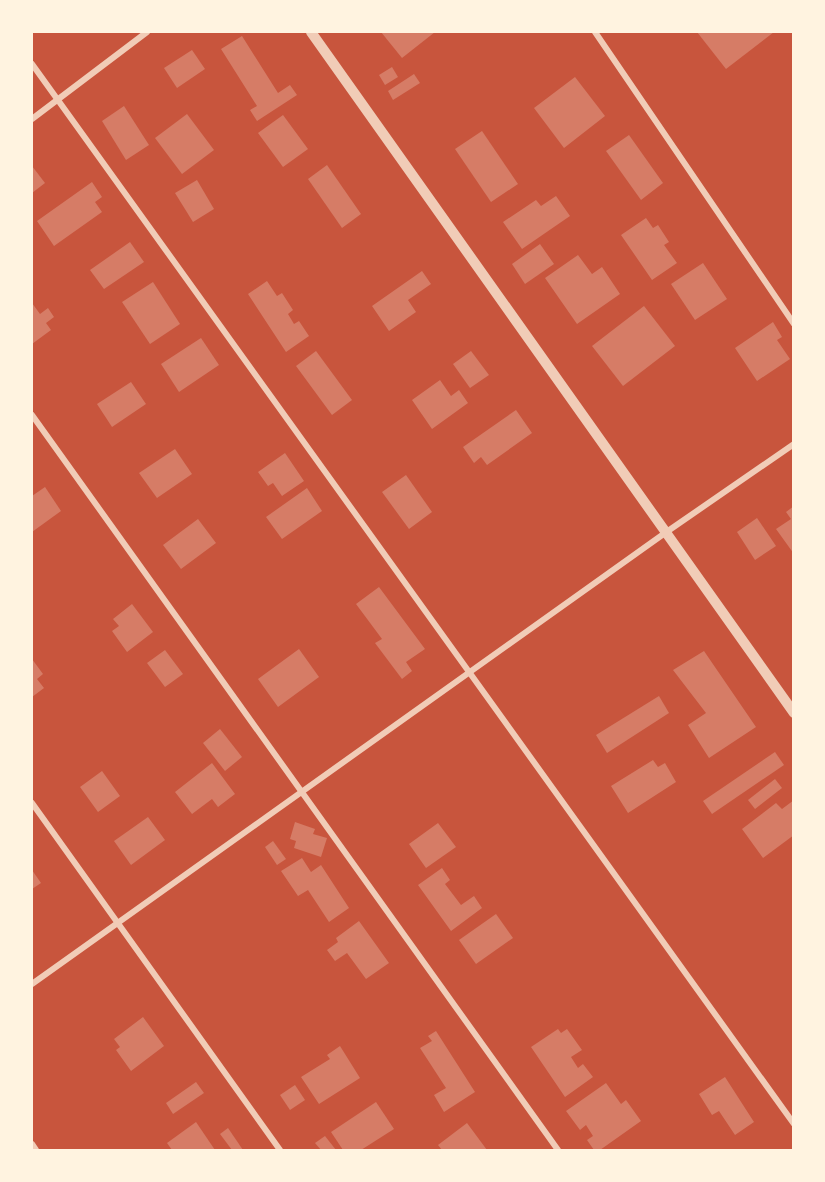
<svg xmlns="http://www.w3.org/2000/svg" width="825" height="1182" viewBox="0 0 825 1182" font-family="'Noto Sans',sans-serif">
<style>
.building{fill:#d67c66}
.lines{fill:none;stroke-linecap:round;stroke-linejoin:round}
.minor{stroke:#f1ccb7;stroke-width:6}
.tertiary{stroke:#f1ccb7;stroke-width:10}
</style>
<rect width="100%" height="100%" fill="#c8553d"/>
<g class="building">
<polygon points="381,32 435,32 402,58"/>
<polygon points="697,32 774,32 726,69"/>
<polygon points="242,36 278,93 290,85 297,95 257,121 250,110 257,106 221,49"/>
<polygon points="192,50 205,69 177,88 164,68"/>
<polygon points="392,67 398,77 385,85 379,75"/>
<polygon points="414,74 420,83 393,100 388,91"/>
<polygon points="575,77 605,116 564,148 534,108"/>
<polygon points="124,106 149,145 126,160 102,121"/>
<polygon points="187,114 214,150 182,174 155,138"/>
<polygon points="283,115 308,149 283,167 258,133"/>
<polygon points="482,131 518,184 491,202 455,149"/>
<polygon points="629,135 663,183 641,200 606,151"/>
<polygon points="327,165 361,214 342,228 308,179"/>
<polygon points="32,166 45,183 32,193"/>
<polygon points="197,180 214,209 193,222 175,193"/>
<polygon points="92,182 102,197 95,202 102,212 54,246 37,221"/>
<polygon points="556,196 570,216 522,249 503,222 536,200 541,206"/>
<polygon points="646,218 653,228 658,225 669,242 664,245 677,263 652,280 621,235"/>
<polygon points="130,242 144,262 104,289 90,270"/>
<polygon points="540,244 554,264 525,284 512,264"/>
<polygon points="578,255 592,274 602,267 620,294 577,324 545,278"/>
<polygon points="703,263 727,299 695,320 671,284"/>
<polygon points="422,271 431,284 408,300 416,312 389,331 372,306"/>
<polygon points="267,281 277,296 282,293 293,310 288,314 294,324 299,321 309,336 286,352 248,294"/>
<polygon points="153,282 180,324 150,344 122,302"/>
<polygon points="32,303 40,314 48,308 54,317 46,323 51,330 32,344"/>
<polygon points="644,306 675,346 623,386 592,346"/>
<polygon points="773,322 782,337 777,340 790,359 757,381 735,348"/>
<polygon points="201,338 219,365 179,392 161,364"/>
<polygon points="316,351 352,400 332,415 296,366"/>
<polygon points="471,351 489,375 470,388 453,364"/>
<polygon points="440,380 451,396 459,390 468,403 432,429 412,400"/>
<polygon points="131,382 146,404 112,427 97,404"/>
<polygon points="516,410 532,433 487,465 481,457 474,463 463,447"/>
<polygon points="175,449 192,474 157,498 139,473"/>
<polygon points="285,453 304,481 282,496 273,483 268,486 258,472"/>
<polygon points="406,475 432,512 409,529 382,492"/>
<polygon points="45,487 61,511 32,532 32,496"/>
<polygon points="307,488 322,511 282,539 266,517"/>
<polygon points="794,506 794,554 776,529 791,519 786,512"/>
<polygon points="757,518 776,546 755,560 737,532"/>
<polygon points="198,519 216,543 181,569 163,545"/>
<polygon points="379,587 425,649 406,662 412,671 402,679 375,643 382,639 356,604"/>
<polygon points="132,604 153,632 127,652 112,631 119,626 113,619"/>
<polygon points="299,649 319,677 278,707 258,679"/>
<polygon points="165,650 183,674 165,687 147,663"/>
<polygon points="704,651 756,727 709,758 688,725 706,713 673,670"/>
<polygon points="32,659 43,674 37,679 44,688 32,697"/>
<polygon points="659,696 669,713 607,753 596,735"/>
<polygon points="220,729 242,757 225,771 203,743"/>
<polygon points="775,752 784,765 712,814 703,801"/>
<polygon points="653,760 658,767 665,763 676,782 628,813 611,786"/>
<polygon points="212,763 235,794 218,807 212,799 192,814 175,792"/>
<polygon points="102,771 120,796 98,812 80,787"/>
<polygon points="775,779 782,788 755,809 748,800"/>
<polygon points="794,800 794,835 763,858 742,829 776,803 782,809"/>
<polygon points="148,817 165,840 131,865 114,841"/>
<polygon points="295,822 315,829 313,834 327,838 321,857 294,848 296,841 290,839"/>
<polygon points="438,823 456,847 426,868 409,844"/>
<polygon points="273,841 286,859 277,865 265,847"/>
<polygon points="302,858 311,872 321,865 349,908 329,922 308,890 298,896 281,871"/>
<polygon points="442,868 450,880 445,884 461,905 474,896 482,908 451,931 418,885"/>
<polygon points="32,870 41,883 32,889"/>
<polygon points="496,914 513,938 476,964 459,940"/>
<polygon points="359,921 389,963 366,979 347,953 335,961 327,950 338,942 336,938"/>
<polygon points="143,1017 164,1046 131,1071 116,1050 120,1047 114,1039"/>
<polygon points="558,1029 561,1033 567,1029 582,1050 571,1057 578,1068 583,1064 593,1077 565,1097 531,1047"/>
<polygon points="436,1031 475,1092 444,1112 434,1095 446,1088 420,1048 432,1041 428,1036"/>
<polygon points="340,1046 360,1078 319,1104 301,1077 330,1059 327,1055"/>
<polygon points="725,1077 754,1122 735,1135 719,1111 712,1115 699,1094"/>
<polygon points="196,1082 204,1093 173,1114 166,1103"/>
<polygon points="606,1083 621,1104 626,1100 641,1121 600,1150 594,1150 587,1140 593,1136 586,1125 580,1130 566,1111"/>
<polygon points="295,1085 305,1100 290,1110 280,1095"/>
<polygon points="376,1102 394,1129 361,1150 343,1150 331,1132"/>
<polygon points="196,1122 215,1150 172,1150 167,1143"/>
<polygon points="467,1123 487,1150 442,1150 438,1145"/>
<polygon points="228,1128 243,1150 232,1150 220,1134"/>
<polygon points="325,1136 336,1150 321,1150 315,1143"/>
</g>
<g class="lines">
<g class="minor">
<polyline points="595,32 794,324"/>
<polyline points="32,64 794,1124"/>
<polyline points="32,119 147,32"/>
<polyline points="32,415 558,1150"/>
<polyline points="32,803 280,1150"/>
<polyline points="32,984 665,533 794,444"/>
<polyline points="32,1144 36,1150"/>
</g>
<polyline class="tertiary" points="311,32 794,713"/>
</g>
<rect width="825" height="1182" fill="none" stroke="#fff3e0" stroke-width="66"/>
</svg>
